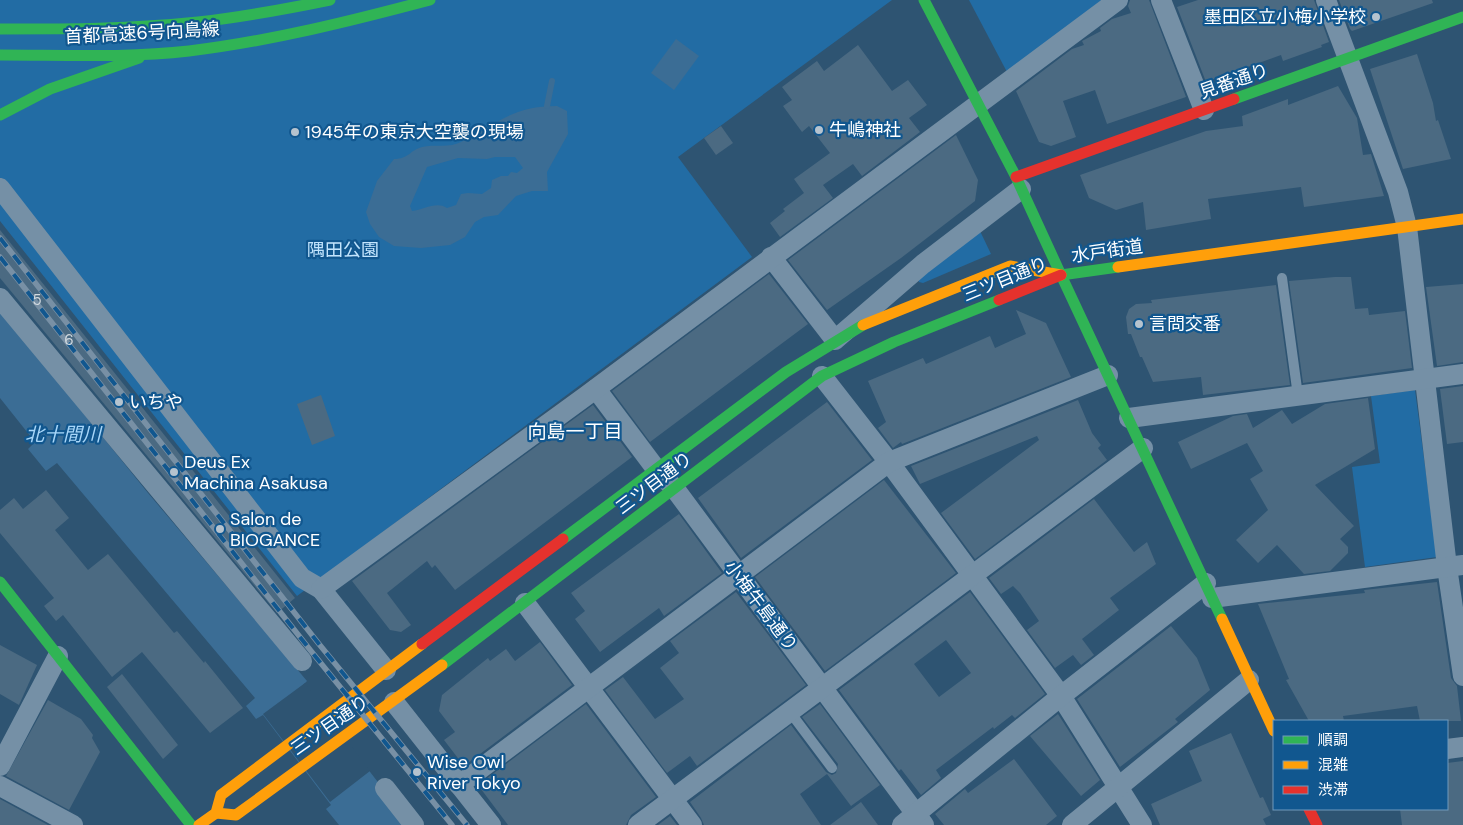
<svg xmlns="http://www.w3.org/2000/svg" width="1463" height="825" viewBox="0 0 1463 825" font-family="'DM Sans','Noto Sans JP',sans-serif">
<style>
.green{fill:#226ca4}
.water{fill:#3b6d95;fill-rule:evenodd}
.pier{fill:#2e5472}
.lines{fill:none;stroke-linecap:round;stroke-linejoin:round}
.stream{stroke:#3b6d95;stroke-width:6}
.building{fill:#4b6a82;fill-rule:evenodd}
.lane{stroke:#7590a6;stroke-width:10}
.street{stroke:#7590a6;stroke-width:20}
.fast{stroke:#30b455;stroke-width:11}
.slow{stroke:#ff9f0a;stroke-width:11}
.jam{stroke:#e5322d;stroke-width:11}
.rail-casing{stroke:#7890a5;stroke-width:5.5}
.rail{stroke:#11578f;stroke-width:4;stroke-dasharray:11;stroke-linecap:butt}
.fast-bridge{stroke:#30b455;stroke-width:11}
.poi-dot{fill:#b6c3ce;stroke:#11578f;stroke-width:2}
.labels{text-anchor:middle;stroke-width:4.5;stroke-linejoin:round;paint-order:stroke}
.number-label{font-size:15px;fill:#d2dae0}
.poi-label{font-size:18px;fill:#fff;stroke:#11578f;text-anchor:start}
.street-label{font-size:18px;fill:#fff;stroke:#11578f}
.park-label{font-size:18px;fill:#c2e4fd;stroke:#11578f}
.neighbourhood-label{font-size:19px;fill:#fff;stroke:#11578f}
.water-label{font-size:19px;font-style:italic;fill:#a7d6f9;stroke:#11578f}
</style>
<rect width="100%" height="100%" fill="#2e5472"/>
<g class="green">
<polygon points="0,0 892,0 678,157 752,257 297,596 0,221"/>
<polygon points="969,0 1102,0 1007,72"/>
<polygon points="980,231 991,254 923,283 919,282 918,279"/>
<polygon points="1415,390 1437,557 1365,567 1352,467 1380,463 1371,396"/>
</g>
<g class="water">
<polygon points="676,39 699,56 674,90 651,73"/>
<path d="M557,106L567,111L568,134L547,172L548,191H532L516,196L498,215L484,217L475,222L465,237L450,245L421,248L394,246L379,237L370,224L366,212L377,181L394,159C409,159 410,150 422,147C434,144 450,148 461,142C498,124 511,106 557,106ZM495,157H515L523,168L517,173L511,172L508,176H501L492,180L491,188L482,194L468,193L461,194L456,205L447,208C436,201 424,210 412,211L410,206L427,167L458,158L487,159Z"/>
<polygon points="0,310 148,493 307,681 303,685 411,825 339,825 326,809 331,805 263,715 256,719 246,706 255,698 57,463 46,471 28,449 35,442 0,398"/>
</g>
<polygon class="pier" points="305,683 370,771 330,802 263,714"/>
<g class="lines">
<polyline class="stream" points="547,106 552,81"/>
</g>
<g class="building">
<polygon points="1130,0 1149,0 1186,97 1107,124 1095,90 1063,101 1076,137 1051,146 1039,142 1016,91 1072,49 1084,45 1082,41 1101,31 1100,28 1112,19 1131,13 1128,6"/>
<polygon points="1198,0 1314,0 1329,42 1321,45 1322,47 1283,61 1281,55 1206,82 1177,7"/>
<polygon points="1339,0 1432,0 1433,3 1352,31 1350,29"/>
<polygon points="858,45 892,91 908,80 927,105 909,118 920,132 862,176 853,164 823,185 833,198 780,237 770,223 785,211 783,209 804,193 794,179 830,153 809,126 802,132 783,106 792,100 782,87 817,61 824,71"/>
<polygon points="1417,54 1433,103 1436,121 1438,120 1451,159 1403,169 1370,69"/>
<polygon points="1338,86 1357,118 1363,155 1371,154 1384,196 1304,207 1301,187 1208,199 1211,219 1146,230 1143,202 1116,210 1089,198 1080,175 1206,131 1243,126 1242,116 1288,99 1288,105"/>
<polygon points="721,126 733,143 716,155 704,138"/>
<polygon points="956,135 978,180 975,201 901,258 827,310 788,260"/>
<polygon points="0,230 295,598 277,613 0,278"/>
<polygon points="769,274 808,324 650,442 612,391"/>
<polygon points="1335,277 1351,277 1355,309 1368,308 1369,315 1405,311 1412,368 1303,383 1289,281"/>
<polygon points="1463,284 1463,362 1437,366 1426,287"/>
<polygon points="1276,285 1290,385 1203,395 1201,377 1153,382 1142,357 1140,357 1131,334 1128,334 1126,317 1129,309 1136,304 1152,303 1151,300"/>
<polygon points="1016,310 1046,323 1071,377 902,444 901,442 893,448 878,428 886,422 868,381 923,358 926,364 990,336 995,348 1026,334"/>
<polygon points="1463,386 1463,442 1447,444 1440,389"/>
<polygon points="321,395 335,436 312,445 297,404"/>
<polygon points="1368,398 1375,449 1315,485 1354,526 1340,539 1348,547 1348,553 1330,571 1304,574 1277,545 1258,563 1236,540 1268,510 1250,479 1263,471 1247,443 1191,469 1178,442 1233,416 1247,414 1253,428 1282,410 1292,424 1325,404"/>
<polygon points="1078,400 1092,433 1101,445 1098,448 1107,460 975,559 941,513 1039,440 1037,436 920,484 911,466"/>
<polygon points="827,402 872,460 741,558 698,498"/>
<polygon points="593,405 632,457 455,590 435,565 432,568 427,561 387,593 411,625 401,632 390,630 352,581"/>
<polygon points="884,480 956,573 825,671 755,577"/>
<polygon points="46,490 69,518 55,530 88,570 108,554 174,633 177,631 204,663 205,661 243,708 210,733 142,652 112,677 63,615 56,621 44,606 54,598 0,533 0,510 14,498 23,509"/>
<polygon points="1094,499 1134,552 1147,542 1156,564 1110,598 1119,610 1082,639 1094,655 1081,665 1073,655 1055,668 1027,630 1039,621 1020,593 1013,586 1001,594 989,578"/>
<polygon points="679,514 722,573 664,616 659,608 600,652 575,619 585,611 571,593"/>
<polygon points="1437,582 1451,678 1457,686 1461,721 1420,721 1417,706 1343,716 1344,721 1309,721 1286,680 1289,679 1258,604 1365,593 1364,590"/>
<polygon points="736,592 806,685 697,766 690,756 667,773 605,690 623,677 655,719 684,699 660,668 679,653 670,641"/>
<path d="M970,592L1045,694L1015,718L1012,715L994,729L993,727L936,770L941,778L921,795L901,769L899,771L839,690ZM946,640L971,673L939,697L914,664Z"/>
<polygon points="1171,626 1197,658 1210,690 1175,719 1178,722 1120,767 1077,699"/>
<polygon points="540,642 572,685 464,766 444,740 455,732 439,711 442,695 488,658 490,661 506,649 515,661"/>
<polygon points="0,645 37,665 19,705 0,694"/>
<polygon points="122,674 178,745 163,759 107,687"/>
<polygon points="48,700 81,719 93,735 92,738 100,752 69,810 6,776"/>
<polygon points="586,704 656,797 631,815 626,825 508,825 478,785"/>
<polygon points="820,704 880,785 851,806 827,774 800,794 821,825 704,825 701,818 690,802 791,725 826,772 832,775 836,773 838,764 802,717"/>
<polygon points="1058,714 1100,780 1081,796 1030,736"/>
<polygon points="1231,733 1260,798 1263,797 1271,815 1263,819 1266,825 1160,825 1151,804 1202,781 1189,751"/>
<polygon points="1014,759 1057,816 1046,825 944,825 935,814 965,789 968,793"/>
<polygon points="1463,761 1463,825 1402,825 1400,809 1447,809 1447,763"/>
<polygon points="0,799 48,825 0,825"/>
<polygon points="861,802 878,825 830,825"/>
<polygon points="670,816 677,825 658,825"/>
</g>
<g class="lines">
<g class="lane">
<polyline points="1282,278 1298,396"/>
<polyline points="790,712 832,768"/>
</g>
<g class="street">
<polyline points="1161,0 1204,110"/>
<polyline points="1326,0 1398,192 1407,227 1447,567 1463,676"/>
<polyline points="0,188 302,578 321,589 386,670"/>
<polyline points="771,257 835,340 923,264 1021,189"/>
<polyline points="0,298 302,661"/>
<polyline points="822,376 889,462 1061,696 1142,825"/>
<polyline points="596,389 656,469 675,489 924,825"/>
<polyline points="1129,418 1463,374"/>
<polyline points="321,589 586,396 1118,0"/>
<polyline points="1212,598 1463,565"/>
<polyline points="525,603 692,825"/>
<polyline points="394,702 491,825"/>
<polyline points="1447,749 1463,747"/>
<polyline points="0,766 58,656"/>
<polyline points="459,785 889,462 1108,375"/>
<polyline points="0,786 73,825"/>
<polyline points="385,788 414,825"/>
<polyline points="638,825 1143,448"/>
<polyline points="902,825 1061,696 1206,583"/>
<polyline points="1072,825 1249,680"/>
</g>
<g class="fast">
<polyline points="924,0 1016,177 1061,275 1118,267"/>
<polyline points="1234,99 1463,17"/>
<polyline points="0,115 50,89 139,58"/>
<polyline points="1061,275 1222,619"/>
<polyline points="563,539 786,372 863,325"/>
<polyline points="0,582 191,825"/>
<polyline points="442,665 822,376 894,342 999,300"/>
</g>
<g class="slow">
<polyline points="1118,267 1463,219"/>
<polyline points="863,325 1010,266 1061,275"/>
<polyline points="1222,619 1274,731"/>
<polyline points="216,813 236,815 442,665"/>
<polyline points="199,825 216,813 221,795 422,644"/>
</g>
<g class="jam">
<polyline points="1016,177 1234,99"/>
<polyline points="999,300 1061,275"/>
<polyline points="422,644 563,539"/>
<polyline points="1309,809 1317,825"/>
</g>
<defs>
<g id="rail">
<polyline points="0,238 319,644 467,825"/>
<polyline points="0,257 311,651 452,825"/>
</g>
</defs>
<use href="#rail" class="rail-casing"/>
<use href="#rail" class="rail"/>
<g class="fast-bridge">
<path d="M0,29C66,29 132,29 198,22C243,17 286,9 330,0"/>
<path d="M0,55C63,55 127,58 189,51C271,41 351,21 430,0"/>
</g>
</g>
<g class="poi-dot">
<circle cx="1376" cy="17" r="5"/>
<circle cx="819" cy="130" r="5"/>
<circle cx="295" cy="132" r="5"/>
<circle cx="1139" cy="324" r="5"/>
<circle cx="119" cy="402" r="5"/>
<circle cx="174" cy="472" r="5"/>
<circle cx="220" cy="529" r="5"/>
<circle cx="417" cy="772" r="5"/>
</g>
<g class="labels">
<g class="number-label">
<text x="37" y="305">5</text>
<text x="69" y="345">6</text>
</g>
<g class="poi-label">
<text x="1366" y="23" text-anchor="end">墨田区立小梅小学校</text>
<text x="829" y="136">牛嶋神社</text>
<text x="305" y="138">1945年の東京大空襲の現場</text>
<text x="1149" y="330">言問交番</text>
<text x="129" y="408">いちや</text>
<text x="184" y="468">Deus Ex<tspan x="184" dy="21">Machina Asakusa</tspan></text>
<text x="230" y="525">Salon de<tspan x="230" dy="21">BIOGANCE</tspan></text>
<text x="427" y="768">Wise Owl<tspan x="427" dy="21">River Tokyo</tspan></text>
</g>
<g class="street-label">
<text transform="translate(142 33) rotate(-3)" y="6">首都高速6号向島線</text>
<text transform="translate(1234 81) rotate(-19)" y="6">見番通り</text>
<text transform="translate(1107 251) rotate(-8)" y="6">水戸街道</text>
<text transform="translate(1005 279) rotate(-22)" y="6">三ツ目通り</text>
<text transform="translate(654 483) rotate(-37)" y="6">三ツ目通り</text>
<text transform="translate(761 606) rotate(53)" y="6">小梅牛島通り</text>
<text transform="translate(330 725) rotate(-35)" y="6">三ツ目通り</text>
</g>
<g class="park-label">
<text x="343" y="256">隅田公園</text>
</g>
<g class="neighbourhood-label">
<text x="575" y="438">向島一丁目</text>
</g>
<g class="water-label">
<text x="63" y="441">北十間川</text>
</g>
</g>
<rect x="1273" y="720" width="175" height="90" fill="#11578f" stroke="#709abc"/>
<rect x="1283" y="736" width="25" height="8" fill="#30b455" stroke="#709abc"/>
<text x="1318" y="745" font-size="15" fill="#ffffff">順調</text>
<rect x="1283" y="761" width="25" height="8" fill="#ff9f0a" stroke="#709abc"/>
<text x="1318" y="770" font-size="15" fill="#ffffff">混雑</text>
<rect x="1283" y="786" width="25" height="8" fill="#e5322d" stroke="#709abc"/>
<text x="1318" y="795" font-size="15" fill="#ffffff">渋滞</text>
</svg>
